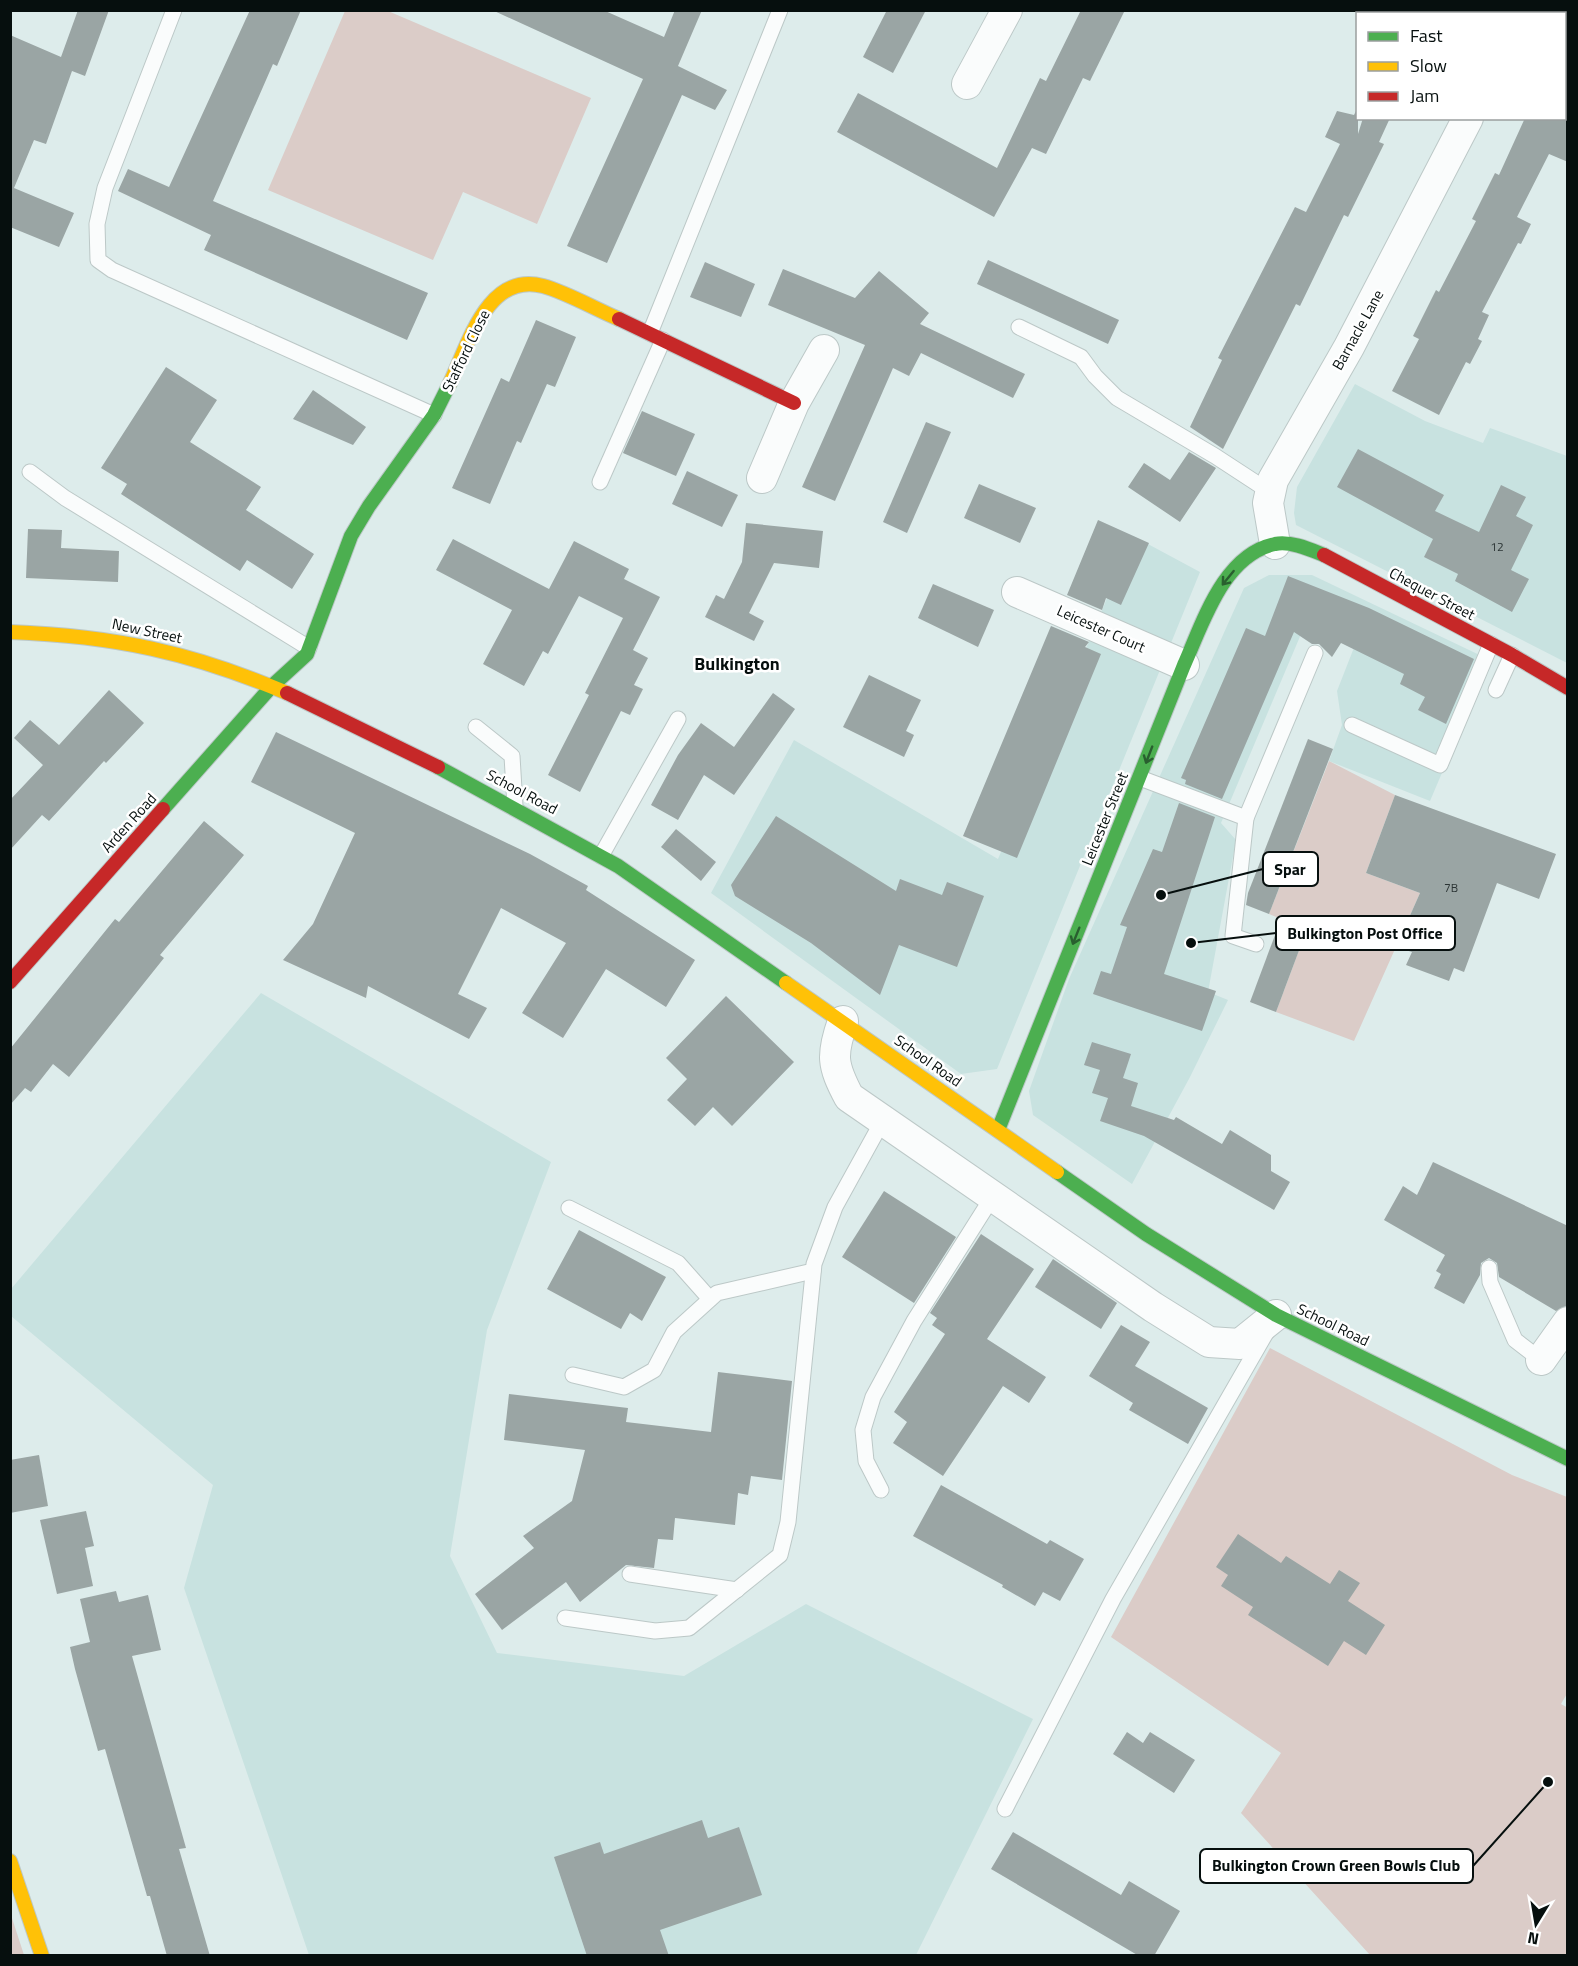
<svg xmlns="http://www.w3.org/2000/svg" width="1578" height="1966" viewBox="0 0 1578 1966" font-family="'Titillium Web',sans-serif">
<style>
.built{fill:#c8e2e0}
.green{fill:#dbccc8}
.building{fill:#9aa5a4}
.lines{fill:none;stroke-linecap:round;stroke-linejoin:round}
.lane-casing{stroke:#bcc8c7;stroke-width:17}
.street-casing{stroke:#bcc8c7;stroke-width:32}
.fast-casing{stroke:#bcc8c7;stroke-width:16}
.slow-casing{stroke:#bcc8c7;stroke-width:16}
.jam-casing{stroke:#bcc8c7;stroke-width:16}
.lane{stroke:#fafcfc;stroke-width:15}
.street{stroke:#fafcfc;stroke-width:30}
.fast{stroke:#4caf50;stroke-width:14}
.slow{stroke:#ffc107;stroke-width:14}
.jam{stroke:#c62828;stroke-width:14}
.oneway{stroke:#295f2f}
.labels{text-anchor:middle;stroke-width:5;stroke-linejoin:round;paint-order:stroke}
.number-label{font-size:12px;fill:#2b3434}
.street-label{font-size:15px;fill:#060f0e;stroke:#fff}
.quarter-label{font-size:18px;font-weight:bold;fill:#060f0e;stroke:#fff}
.leader{fill:none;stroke:#060f0e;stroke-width:2}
.callout-dot{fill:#060f0e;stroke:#fff;stroke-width:2}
.callout{fill:#fff;stroke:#060f0e;stroke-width:2}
.callout-label{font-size:16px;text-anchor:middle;font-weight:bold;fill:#060f0e}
</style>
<rect width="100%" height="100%" fill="#ddeceb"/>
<g class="built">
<polygon points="1355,384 1425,421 1483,443 1490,428 1567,456 1567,663 1296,525 1294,513 1297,487"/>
<polygon points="1133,536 1200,572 997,1069 961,1074 711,893 794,740 998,859"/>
<polygon points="1269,575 1312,575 1490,660 1430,801 1329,761 1342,725 1337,691 1355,645 1307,620 1221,823 1236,840 1208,992 1228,1000 1190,1077 1132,1184 1033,1115 1029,1091 1069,979 1244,588"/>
<polygon points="261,993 551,1162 487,1330 450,1556 497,1653 684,1676 806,1604 1033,1719 916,1955 309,1955 184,1588 213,1485 11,1316 11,1289"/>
</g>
<g class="green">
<polygon points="345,11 388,11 591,98 537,224 463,192 433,260 268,190"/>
<polygon points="1329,761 1395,795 1366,873 1420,893 1354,1041 1276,1012 1307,929 1269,914"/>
<polygon points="1270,1348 1512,1475 1567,1497 1568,1692 1561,1704 1568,1708 1567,1955 1370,1955 1241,1813 1281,1753 1111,1637"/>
<polygon points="10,1912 24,1955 11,1955"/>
</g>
<g class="building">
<polygon points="78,10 109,10 85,76 72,71 46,144 34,140 14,188 74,213 59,247 10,227 10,35 61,57"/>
<polygon points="250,10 301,10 277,66 273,64 213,201 428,293 407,340 204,250 211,235 118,191 128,169 169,187"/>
<polygon points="492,10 603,10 664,37 675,10 702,10 678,66 727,90 715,110 682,95 607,263 567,246 643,79"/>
<polygon points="887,10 926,10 893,73 863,57"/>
<polygon points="1081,10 1125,10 1090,81 1083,78 1046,154 1032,148 994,217 837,132 858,93 997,168 1040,78 1046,81"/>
<polygon points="1358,107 1358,134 1363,118 1390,118 1379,142 1384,144 1348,217 1344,215 1300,306 1296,304 1223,449 1190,427 1222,360 1218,358 1295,207 1306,212 1340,144 1325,137 1337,111 1354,115"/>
<polygon points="1525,118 1568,118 1568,162 1549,154 1517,217 1531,224 1521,244 1518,243 1482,312 1489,315 1478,339 1482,341 1470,364 1466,362 1439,415 1392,391 1419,339 1413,336 1436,290 1439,292 1476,221 1472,219 1495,173 1499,175"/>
<polygon points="988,260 1119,320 1108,344 977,284"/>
<polygon points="705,262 755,284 741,317 690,297"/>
<polygon points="783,269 855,298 879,271 929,313 920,324 1025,374 1013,398 921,353 909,376 893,368 835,501 802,487 865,345 768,305"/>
<polygon points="536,320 576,337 555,387 547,384 521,443 517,441 490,504 452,488 501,378 509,382"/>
<polygon points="166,367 217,400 190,442 261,487 246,510 314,554 292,589 247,560 240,571 121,494 127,484 101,468"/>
<polygon points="313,390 366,427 353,445 293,419"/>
<polygon points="642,411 695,434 676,476 623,453"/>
<polygon points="926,422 951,432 907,533 883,522"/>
<polygon points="1358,449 1444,495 1435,511 1479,532 1501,485 1526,497 1516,516 1533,525 1511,570 1529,579 1512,612 1455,581 1458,574 1424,557 1433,539 1337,487"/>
<polygon points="1189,452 1216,468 1180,522 1128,487 1144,463 1170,480"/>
<polygon points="687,471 738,495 722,527 672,504"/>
<polygon points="979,484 1036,508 1020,543 964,518"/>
<polygon points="1098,520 1149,543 1121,605 1106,598 1102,610 1067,595"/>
<polygon points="746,523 823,531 819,568 774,563 749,613 764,621 754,641 705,617 716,595 724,599 742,562"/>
<polygon points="28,529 62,530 61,548 119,551 118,582 26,578"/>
<polygon points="453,539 549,589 574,541 629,569 624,579 660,597 633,650 648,658 634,685 643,689 630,715 621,711 580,792 548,775 589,695 585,693 623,618 579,596 548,654 543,651 524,686 483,664 512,610 436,570"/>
<polygon points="1288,576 1369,608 1474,659 1446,724 1418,710 1425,697 1400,684 1404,674 1341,643 1332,657 1319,644 1312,644 1294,632 1222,799 1185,784 1186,780 1181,778 1246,628 1265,636"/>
<polygon points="933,584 994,610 978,647 918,618"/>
<polygon points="1051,626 1089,642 1085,647 1101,654 1017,858 963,836"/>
<polygon points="869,675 921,700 906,731 914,735 904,757 843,727"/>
<polygon points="109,690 144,723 106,763 104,761 49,821 42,815 10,850 10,800 43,765 14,738 30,720 59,745"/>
<polygon points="773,693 795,709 734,795 704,775 678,820 651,805 678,755 701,723 734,747"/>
<polygon points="276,732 530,854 588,886 586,890 695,960 666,1007 606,969 563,1038 522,1013 566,943 501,908 458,994 487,1008 469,1039 368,986 366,998 283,960 313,924 355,833 251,782"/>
<polygon points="1308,739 1333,749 1269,914 1246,905 1248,893"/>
<polygon points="1395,795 1556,854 1539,899 1497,883 1464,972 1454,968 1449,981 1406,965 1412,952 1396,947 1420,893 1366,873"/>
<polygon points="1179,803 1215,817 1164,974 1216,991 1202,1031 1093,994 1101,971 1111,974 1127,927 1120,925 1153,849 1162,852"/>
<polygon points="776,816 896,891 900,879 942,895 947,882 984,896 957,967 899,945 880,995 811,943 735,896 731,885"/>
<polygon points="204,821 244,855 160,955 164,958 69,1077 53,1064 31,1092 25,1088 10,1105 10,1049 115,919 119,922"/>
<polygon points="676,829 716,862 701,881 661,847"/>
<polygon points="1281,919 1307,929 1276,1012 1250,1002"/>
<polygon points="726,996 794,1062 732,1126 713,1107 695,1126 667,1100 687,1079 666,1058"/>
<polygon points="1092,1042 1131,1054 1123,1078 1138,1083 1131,1106 1174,1120 1176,1117 1222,1144 1230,1130 1271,1155 1271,1171 1290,1182 1274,1210 1144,1136 1100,1121 1108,1098 1092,1093 1100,1070 1084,1065"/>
<polygon points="1433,1162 1568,1226 1568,1305 1556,1311 1499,1277 1497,1263 1489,1258 1481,1263 1480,1275 1464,1304 1434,1288 1441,1274 1436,1271 1445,1255 1384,1220 1403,1186 1417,1195"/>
<polygon points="884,1191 956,1237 914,1303 842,1257"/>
<polygon points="579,1230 666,1277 642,1321 630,1313 621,1329 547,1289"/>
<polygon points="981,1234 1034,1269 987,1339 1046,1377 1029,1403 1003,1386 943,1476 893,1443 907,1422 894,1412 945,1334 932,1325 937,1318 930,1313"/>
<polygon points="1053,1259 1117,1303 1101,1329 1035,1287"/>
<polygon points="1121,1325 1150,1342 1135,1366 1208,1408 1188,1444 1129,1410 1133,1403 1089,1376"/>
<polygon points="718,1372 792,1381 782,1480 751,1476 748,1495 738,1493 735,1525 675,1518 673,1540 658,1539 654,1568 626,1565 580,1602 566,1582 502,1630 475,1594 534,1548 523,1536 572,1501 585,1450 504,1440 509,1394 628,1408 626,1422 711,1432"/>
<polygon points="39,1455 48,1506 10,1513 10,1460"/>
<polygon points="941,1485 1047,1544 1050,1540 1084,1559 1060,1601 1043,1592 1035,1606 1002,1587 1003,1585 913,1536"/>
<polygon points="86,1511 94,1546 85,1548 93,1586 57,1594 40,1520"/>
<polygon points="1238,1534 1281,1563 1286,1556 1330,1584 1339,1570 1360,1583 1348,1601 1385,1625 1366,1655 1344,1641 1328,1666 1248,1615 1253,1607 1221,1586 1228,1575 1216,1567"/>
<polygon points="116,1591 119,1602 148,1595 161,1650 132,1656 186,1848 179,1849 210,1956 167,1956 150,1896 147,1896 105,1749 98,1751 75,1669 70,1647 90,1642 80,1599"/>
<polygon points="1127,1732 1143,1743 1150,1732 1195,1760 1174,1793 1113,1754"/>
<polygon points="702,1820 708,1838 739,1827 762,1895 660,1930 669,1956 587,1956 554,1857 600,1842 604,1854"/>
<polygon points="1013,1832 1121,1895 1129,1881 1180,1911 1154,1956 1139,1956 991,1869"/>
</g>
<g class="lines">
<defs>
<g id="lane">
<polyline points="174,10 105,188 97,224 98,260 112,270 434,415"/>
<polyline points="1019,327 1081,357 1095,376 1117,398 1215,456 1270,492"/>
<polyline points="650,333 780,10"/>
<polyline points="30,472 65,498 309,648"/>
<polyline points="600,482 663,340"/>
<polyline points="1496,690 1512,655"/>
<polyline points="1352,725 1440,765 1491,644"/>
<polyline points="476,727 512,756 515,806"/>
<polyline points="1140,778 1246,818 1315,653"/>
<polyline points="1246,818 1233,936 1256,944"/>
<polyline points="601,856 678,719"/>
<polyline points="569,1208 678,1263 710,1299"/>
<polyline points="1489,1268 1490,1282 1515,1340 1541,1360"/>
<polyline points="573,1375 624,1387 654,1370 674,1332 717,1293 813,1271"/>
<polyline points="881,1490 866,1461 863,1430 873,1397 914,1321 993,1196"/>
<polyline points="630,1574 737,1590"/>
<polyline points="565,1618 655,1631 689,1628 780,1555 788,1522 814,1264 835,1207 883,1120"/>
<polyline points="1005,1809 1113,1599 1266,1333"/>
</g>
<g id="street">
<polyline points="1520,14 1521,10"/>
<polyline points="967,84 1007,10"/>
<polyline points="762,478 794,403 824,350"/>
<polyline points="1275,544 1268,503 1273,480 1349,347 1468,118"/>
<polyline points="1017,592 1184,665"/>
<path d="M843,1021C831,1055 832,1065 849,1097L1153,1307L1209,1342L1240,1344L1276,1315"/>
<polyline points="1541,1360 1568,1322"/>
</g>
<g id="fast">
<polyline points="438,767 618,866 786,983"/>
<polyline points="163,809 272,686 307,654 351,536 369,506 434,415 450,383"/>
<path d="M998,1130L1184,665C1203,623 1223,555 1275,544C1291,541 1309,549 1324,555"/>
<polyline points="1057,1172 1146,1234 1276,1315 1568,1459"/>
</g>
<g id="slow">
<path d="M450,383C468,346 487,271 543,286C568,293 595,309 619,319"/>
<path d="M10,632C115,636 190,652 287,693"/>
<polyline points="786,983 1057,1172"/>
<polyline points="10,1861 42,1956"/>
</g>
<g id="jam">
<polyline points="619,319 794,403"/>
<polyline points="1324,555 1512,655 1568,688"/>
<polyline points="287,693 438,767"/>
<polyline points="10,982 163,809"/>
</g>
</defs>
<use href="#lane" class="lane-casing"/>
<use href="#street" class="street-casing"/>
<use href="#fast" class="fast-casing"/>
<use href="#slow" class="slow-casing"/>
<use href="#jam" class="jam-casing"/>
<use href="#lane" class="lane"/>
<use href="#street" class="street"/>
<use href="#fast" class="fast"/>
<use href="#slow" class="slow"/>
<use href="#jam" class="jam"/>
</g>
<defs><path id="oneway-shaft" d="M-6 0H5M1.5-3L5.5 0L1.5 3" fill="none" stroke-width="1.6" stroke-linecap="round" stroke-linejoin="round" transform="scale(1.5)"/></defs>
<g class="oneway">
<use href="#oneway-shaft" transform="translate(1228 578) rotate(129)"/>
<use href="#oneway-shaft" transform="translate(1149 755) rotate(111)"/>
<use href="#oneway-shaft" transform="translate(1076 936) rotate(112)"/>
</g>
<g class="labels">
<g class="number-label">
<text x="1497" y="551">12</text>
<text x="1451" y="892">7B</text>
</g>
<g class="street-label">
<text transform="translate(1358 330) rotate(-61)" y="5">Barnacle Lane</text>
<text transform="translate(466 351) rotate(-64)" y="5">Stafford Close</text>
<text transform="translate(1432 594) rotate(28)" y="5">Chequer Street</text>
<text transform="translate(1101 629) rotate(24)" y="5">Leicester Court</text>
<text transform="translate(147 631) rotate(12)" y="5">New Street</text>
<text transform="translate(522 792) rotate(28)" y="5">School Road</text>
<text transform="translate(1105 819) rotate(-68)" y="5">Leicester Street</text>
<text transform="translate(129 823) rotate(-48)" y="5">Arden Road</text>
<text transform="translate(928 1061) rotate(35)" y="5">School Road</text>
<text transform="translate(1333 1325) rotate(26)" y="5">School Road</text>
</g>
<g class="quarter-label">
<text x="737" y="670">Bulkington</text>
</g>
</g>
<path class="leader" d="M1161 895L1263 869M1191 943L1276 933M1548 1782L1473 1866"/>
<g class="callout-dot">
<circle cx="1161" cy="895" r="6"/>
<circle cx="1191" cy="943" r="6"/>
<circle cx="1548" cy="1782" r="6"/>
</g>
<g class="callout">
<rect x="1263" y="852" width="55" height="34" rx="6"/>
<rect x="1276" y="916" width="179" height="34" rx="6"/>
<rect x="1200" y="1849" width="273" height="34" rx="6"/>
</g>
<g class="callout-label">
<text x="1290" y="875">Spar</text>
<text x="1365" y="939">Bulkington Post Office</text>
<text x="1336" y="1871">Bulkington Crown Green Bowls Club</text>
</g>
<rect width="1578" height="1966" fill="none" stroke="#060f0e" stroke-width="24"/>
<rect x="1356" y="12" width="210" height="108" fill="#ffffff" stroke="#9b9f9f" stroke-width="1.5"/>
<rect x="1368" y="32" width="30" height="9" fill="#4caf50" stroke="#9b9f9f" stroke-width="1.5"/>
<text x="1410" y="42" font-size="18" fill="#060f0e">Fast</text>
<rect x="1368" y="62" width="30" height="9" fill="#ffc107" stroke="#9b9f9f" stroke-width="1.5"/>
<text x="1410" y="72" font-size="18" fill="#060f0e">Slow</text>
<rect x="1368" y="92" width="30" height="9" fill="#c62828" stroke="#9b9f9f" stroke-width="1.5"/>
<text x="1410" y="102" font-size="18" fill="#060f0e">Jam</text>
<g transform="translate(1536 1924) rotate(191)" stroke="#ffffff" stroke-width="4.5" paint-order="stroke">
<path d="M0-4.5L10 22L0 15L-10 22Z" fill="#060f0e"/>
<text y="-9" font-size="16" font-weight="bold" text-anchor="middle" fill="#060f0e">N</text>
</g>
</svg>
